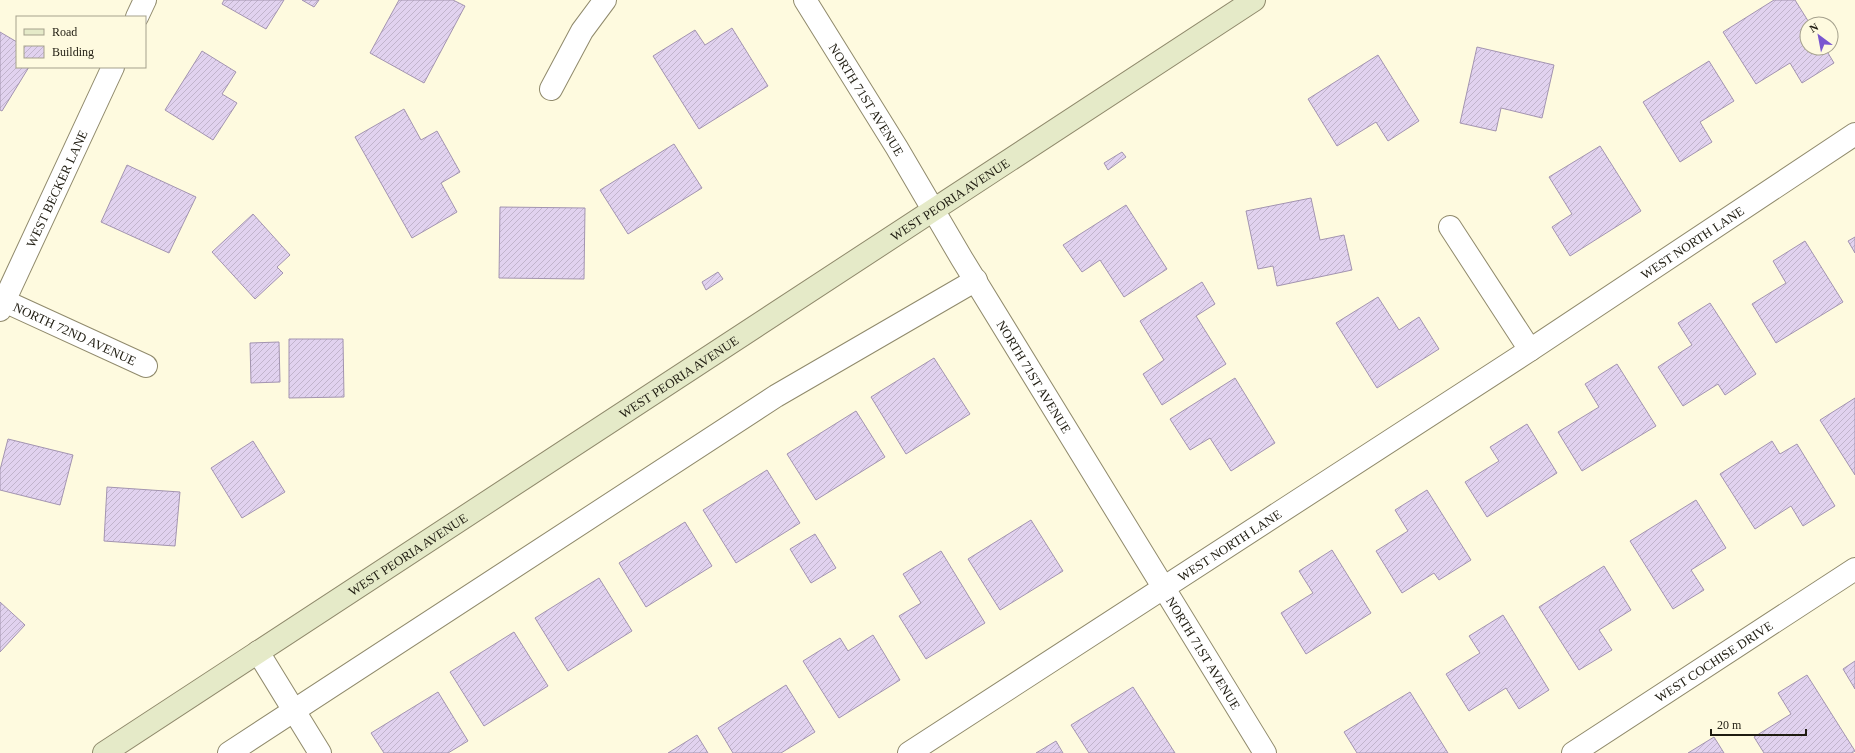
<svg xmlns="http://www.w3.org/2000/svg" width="1855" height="753" viewBox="0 0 1855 753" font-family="Georgia,serif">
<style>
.building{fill:url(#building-hatch);stroke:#a394b0}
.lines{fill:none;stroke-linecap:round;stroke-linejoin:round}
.minor-casing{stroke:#908a6c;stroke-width:24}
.tertiary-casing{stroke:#908a6c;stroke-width:24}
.secondary-casing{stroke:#908a6c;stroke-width:24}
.minor{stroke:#fff;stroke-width:22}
.tertiary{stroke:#fff;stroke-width:22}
.secondary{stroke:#e5eac8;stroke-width:22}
.labels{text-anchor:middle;stroke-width:3.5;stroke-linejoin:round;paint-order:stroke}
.street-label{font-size:13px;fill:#1f1c11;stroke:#fefadf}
</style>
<defs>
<pattern id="building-hatch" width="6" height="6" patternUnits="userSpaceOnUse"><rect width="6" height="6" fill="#e1d2ef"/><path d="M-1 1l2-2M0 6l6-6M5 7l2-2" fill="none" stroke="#c1b4cc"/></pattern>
</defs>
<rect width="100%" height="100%" fill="#fefadf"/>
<g class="building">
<polygon points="224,0 284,0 266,29 222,4"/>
<polygon points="302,0 319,0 314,7"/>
<polygon points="399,0 453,0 465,6 424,83 370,53"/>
<polygon points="1774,0 1795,0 1810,24 1807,24 1807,48 1825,48 1834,63 1802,83 1790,63 1756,84 1723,32"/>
<polygon points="732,28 768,86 699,129 653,56 695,30 705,45"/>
<polygon points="0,32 17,42 17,67 29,67 2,111 0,110"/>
<polygon points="1477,47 1554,65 1542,118 1501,108 1496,131 1460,123"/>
<polygon points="202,51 236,72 222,94 237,103 213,140 165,110"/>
<polygon points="1378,55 1419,121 1388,141 1376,122 1337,146 1308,99"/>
<polygon points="1709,61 1734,101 1700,122 1712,142 1680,162 1643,102"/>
<polygon points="404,109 421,140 437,131 460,172 441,183 457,212 412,238 355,137"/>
<polygon points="674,144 702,188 628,234 600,190"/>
<polygon points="1600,146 1641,211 1570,256 1552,227 1572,214 1549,177"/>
<polygon points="1122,152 1126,157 1108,170 1104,163"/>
<polygon points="127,165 196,197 169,253 101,222"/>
<polygon points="1311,198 1320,240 1344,235 1352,270 1277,286 1273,266 1258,269 1246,211"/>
<polygon points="1126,205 1167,269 1124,297 1100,260 1082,272 1063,245"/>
<polygon points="500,207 585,208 584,279 499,278"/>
<polygon points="253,214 290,255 277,267 283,273 255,299 212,252"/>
<polygon points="1855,237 1855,253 1848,241"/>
<polygon points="1805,241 1843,302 1776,343 1752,304 1786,283 1773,261"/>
<polygon points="718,272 723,279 706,290 702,282"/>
<polygon points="1202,282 1215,304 1196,316 1226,364 1162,405 1143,374 1164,360 1140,321"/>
<polygon points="1378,297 1399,330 1419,317 1439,349 1377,388 1336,323"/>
<polygon points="1710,303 1756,374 1725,395 1718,384 1683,406 1658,367 1692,345 1678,323"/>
<polygon points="289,339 343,339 344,397 289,398"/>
<polygon points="279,342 280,382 251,383 250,343"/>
<polygon points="934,358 970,414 906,454 871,397"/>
<polygon points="1617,364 1656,426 1582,471 1558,432 1599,407 1585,384"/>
<polygon points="1235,378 1275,443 1231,471 1210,438 1190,450 1170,419"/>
<polygon points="1855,398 1855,475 1820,420"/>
<polygon points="856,411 885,457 816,500 787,454"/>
<polygon points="1527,424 1557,473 1487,517 1465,482 1499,461 1490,447"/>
<polygon points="8,439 73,455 60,505 0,490 0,470"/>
<polygon points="253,441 285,492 242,518 211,468"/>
<polygon points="1772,441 1780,454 1797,444 1835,506 1803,526 1791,506 1755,529 1720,474"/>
<polygon points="767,470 800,523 736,563 703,510"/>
<polygon points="107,487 180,492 175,546 104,541"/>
<polygon points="1427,490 1471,560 1439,580 1434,573 1402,593 1376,551 1408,531 1395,510"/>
<polygon points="1696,500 1726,548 1691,570 1704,590 1673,609 1630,541"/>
<polygon points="1031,520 1063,571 1000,610 968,559"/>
<polygon points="685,522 712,566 646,607 619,563"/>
<polygon points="815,534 836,568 811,583 790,549"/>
<polygon points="1332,550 1371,613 1306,654 1281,613 1313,593 1299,571"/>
<polygon points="941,551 985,623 926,659 899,616 921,603 903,574"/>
<polygon points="1604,566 1631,610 1599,630 1612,650 1579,670 1539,607"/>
<polygon points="599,578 632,631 568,671 535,618"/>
<polygon points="0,602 25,625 0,652"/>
<polygon points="1503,615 1549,690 1519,709 1506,688 1469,711 1446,674 1480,653 1469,636"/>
<polygon points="514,632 548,686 484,726 450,672"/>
<polygon points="873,635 900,680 839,718 803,661 840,638 848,651"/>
<polygon points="1855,661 1855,689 1843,669"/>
<polygon points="1807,675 1855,751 1852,753 1764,753 1754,737 1791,714 1778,693"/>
<polygon points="786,685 815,732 781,753 733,753 718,728"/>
<polygon points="1133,687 1175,753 1089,753 1071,725"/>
<polygon points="438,692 468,741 448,753 384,753 371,733"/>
<polygon points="1410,692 1448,753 1357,753 1344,732"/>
<polygon points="697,735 708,753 668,753"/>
<polygon points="1714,737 1724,753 1688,753"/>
<polygon points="1056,741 1063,753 1036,753"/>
</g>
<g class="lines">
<defs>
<g id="minor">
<polyline points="137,17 145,0"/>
<polyline points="551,89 582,31 605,0"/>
<polyline points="1450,227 1530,350"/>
<path id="s1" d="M4,301L146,366"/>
<path id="s2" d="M0,310L113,67"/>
<polyline points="258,652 320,753"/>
<polyline points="229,753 776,396 976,280"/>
<path id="s3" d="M909,753L1530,350L1855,134"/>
<path id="s4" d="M1573,753L1855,569"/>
</g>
<g id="tertiary">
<path id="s5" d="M805,0L897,148L962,259L1265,753"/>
</g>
<g id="secondary">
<path id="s6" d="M104,753L1254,0"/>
</g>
</defs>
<use href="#minor" class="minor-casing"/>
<use href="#tertiary" class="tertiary-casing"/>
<use href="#secondary" class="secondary-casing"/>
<use href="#minor" class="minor"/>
<use href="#tertiary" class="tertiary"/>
<use href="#secondary" class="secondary"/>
</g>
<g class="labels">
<g class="street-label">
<text dy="5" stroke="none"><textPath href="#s5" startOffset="117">NORTH 71ST AVENUE</textPath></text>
<text dy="5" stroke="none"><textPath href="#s2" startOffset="134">WEST BECKER LANE</textPath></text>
<text dy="5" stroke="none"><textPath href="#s6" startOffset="1011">WEST PEORIA AVENUE</textPath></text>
<text dy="5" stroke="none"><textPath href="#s3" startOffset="935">WEST NORTH LANE</textPath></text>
<text dy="5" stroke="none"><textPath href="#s1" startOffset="78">NORTH 72ND AVENUE</textPath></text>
<text dy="5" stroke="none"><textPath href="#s6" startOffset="687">WEST PEORIA AVENUE</textPath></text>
<text dy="5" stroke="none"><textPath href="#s5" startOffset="441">NORTH 71ST AVENUE</textPath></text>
<text dy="5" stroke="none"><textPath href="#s3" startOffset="382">WEST NORTH LANE</textPath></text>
<text dy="5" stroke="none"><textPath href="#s6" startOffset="363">WEST PEORIA AVENUE</textPath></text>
<text dy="5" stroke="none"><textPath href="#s5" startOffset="765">NORTH 71ST AVENUE</textPath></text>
<text dy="5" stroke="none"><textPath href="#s4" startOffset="168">WEST COCHISE DRIVE</textPath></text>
</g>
</g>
<rect x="16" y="16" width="130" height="52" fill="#fefadf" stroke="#a5a18d"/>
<rect x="24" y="29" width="20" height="6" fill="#e5eac8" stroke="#a5a18d"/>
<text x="52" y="36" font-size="12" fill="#1f1c11">Road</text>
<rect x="24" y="46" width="20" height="12" fill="url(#building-hatch)" stroke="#a5a18d"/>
<text x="52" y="56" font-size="12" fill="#1f1c11">Building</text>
<g transform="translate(1819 36) rotate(328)"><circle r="19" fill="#fefadf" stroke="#a5a18d"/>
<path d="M0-3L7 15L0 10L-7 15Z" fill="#7956d0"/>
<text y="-6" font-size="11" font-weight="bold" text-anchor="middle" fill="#1f1c11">N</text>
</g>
<path d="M1711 729v6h95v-6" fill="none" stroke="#1f1c11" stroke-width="2"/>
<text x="1717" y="729" font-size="12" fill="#1f1c11" stroke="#fefadf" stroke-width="3" paint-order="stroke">20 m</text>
</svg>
